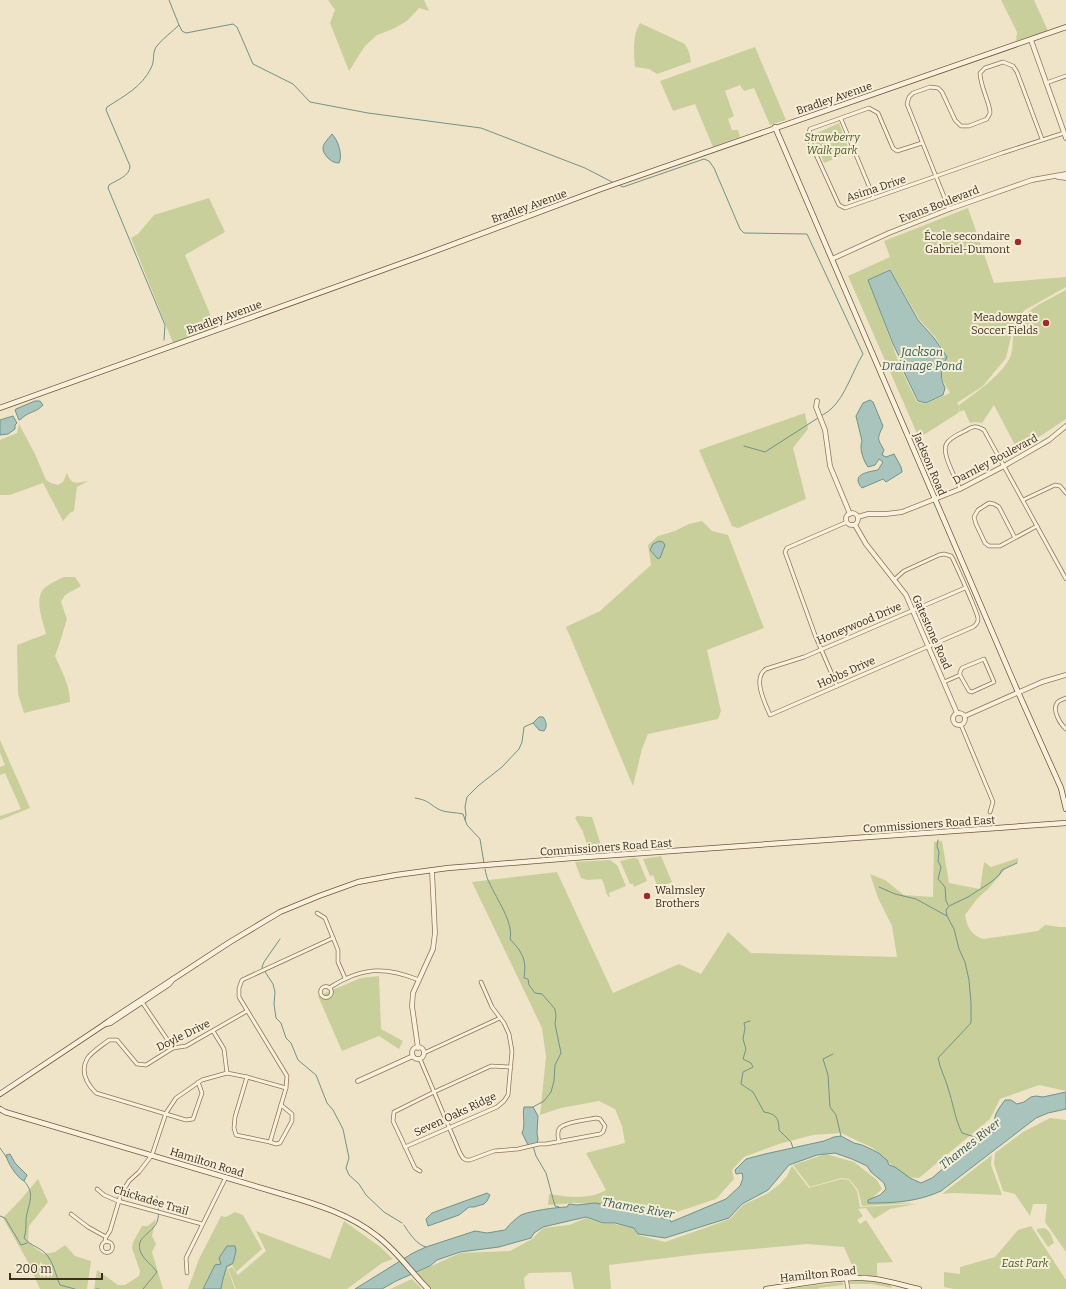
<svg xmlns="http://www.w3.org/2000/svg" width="1066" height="1289" viewBox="0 0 1066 1289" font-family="Bitter,serif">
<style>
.green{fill:#c9cf9b;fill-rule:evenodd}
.water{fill:#a9c4bc;stroke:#6f938a}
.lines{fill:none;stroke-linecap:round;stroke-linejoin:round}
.stream{stroke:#6f938a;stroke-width:1}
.river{stroke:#a9c4bc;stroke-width:5.5}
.minor-casing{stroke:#8d765c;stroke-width:4.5}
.tertiary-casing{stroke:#8d765c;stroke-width:5.5}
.secondary-casing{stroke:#6f573f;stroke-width:6}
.minor{stroke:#faf1dc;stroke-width:3}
.tertiary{stroke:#faf1dc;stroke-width:4}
.secondary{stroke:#faf1dc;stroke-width:4.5}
.poi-dot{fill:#9e2a2b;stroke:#f7eed8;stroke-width:1.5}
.labels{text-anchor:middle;stroke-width:4;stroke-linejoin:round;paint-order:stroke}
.street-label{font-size:11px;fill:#3d2e20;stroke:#f7eed8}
.park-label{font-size:11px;font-style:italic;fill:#4d5a26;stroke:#f7eed8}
.poi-label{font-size:11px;fill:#3d2e20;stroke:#f7eed8;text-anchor:end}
.water-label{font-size:12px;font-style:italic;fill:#2f5d5a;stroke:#f7eed8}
</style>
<rect width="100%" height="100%" fill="#f0e4c8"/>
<g class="green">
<polygon points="328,0 424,0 429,11 419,8 407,21 393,29 377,35 365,46 349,71 330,23 335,10"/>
<polygon points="1001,0 1034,0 1048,31 1016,41 1017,32"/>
<path d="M640,23L685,44L689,52L691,62L657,74L649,69L635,67C634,51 632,37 640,23Z"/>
<polygon points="755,47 786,120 770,125 754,88 744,91 740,85 725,91 734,116 728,119 732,130 738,130 740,137 713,147 695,104 673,111 660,81"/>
<polygon points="839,123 850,152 824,163 813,135"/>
<polygon points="209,198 225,232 185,255 216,328 173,343 131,238 138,234 154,215"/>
<path d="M968,208L994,283L1066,277V287L1025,310L1015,320L1006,358L983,386L957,403L960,407L958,413L919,438L848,276L890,257L884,241ZM890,269L919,319L935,337L947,357C939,377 940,375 950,393L926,404L917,402L902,371L868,280Z"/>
<path d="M1066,290V419L1018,451L994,405L982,423L975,422L970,423L964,410L959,412L960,407L959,405C974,394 1005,373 1011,355C1014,344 1011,331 1018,322C1029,307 1050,299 1066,290Z"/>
<polygon points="805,413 808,429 793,448 806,499 738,528 732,526 699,450"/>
<path d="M19,424L35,454L46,480L51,483L58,485L63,482L67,473C72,486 76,483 88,481L77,487L74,511L70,513L63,521L43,483L10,495H0V440L17,433Z"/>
<polygon points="702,521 712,531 728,535 764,628 707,650 721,711 718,719 648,734 642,749 633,786 566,627 600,611 651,565 648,545 658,536 675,531 689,524"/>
<path d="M64,577H75L81,586L65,595L61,602L67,619L59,645L55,656C62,672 70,685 70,702L24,713L18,694L17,645L46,634C43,620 32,596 47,586C52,582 58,580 64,577Z"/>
<polygon points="0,740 30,808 0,820 0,816 21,809 5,773 0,775 0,767 5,765 0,753"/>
<polygon points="577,816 592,817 602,848 588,848 583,832 575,818"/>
<path d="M942,841L949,883L980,889L984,862L991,867L1018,858V862L1006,868L989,888L977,899L965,915C967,927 971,935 983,939L1038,931L1045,925L1060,927H1066V1091L1039,1085L1000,1099L990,1119L919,1178L905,1177L873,1148L841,1133L813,1135L779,1144L744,1157L732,1170L734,1179L716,1199L659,1218L619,1205L575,1203L548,1205L549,1194C567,1197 589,1200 606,1190L586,1153L625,1143L622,1126L615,1109L599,1101L561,1108L540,1115L546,1057L542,1028L472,882L557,872L613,993L679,964L701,974L728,932L751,953L897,957L892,926L878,898L870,874L885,880L904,895L933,897L934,842Z"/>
<polygon points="661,856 672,882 658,888 653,875 650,876 643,859"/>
<polygon points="633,858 638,859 647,881 634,887 633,884 630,884 620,861"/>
<path d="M610,860L617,865L626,886L609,893L610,897H609C604,892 606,884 601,879L587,880L581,878L575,862Z"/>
<polygon points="379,976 381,1029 403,1041 399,1049 379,1036 342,1051 318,996 361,978"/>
<polygon points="1050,1118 1066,1120 1066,1252 1045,1222 1047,1204 1033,1204 1030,1216 1015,1194 1003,1191 994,1164 995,1153 1023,1132"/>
<polygon points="826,1154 854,1162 877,1180 882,1189 868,1202 917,1203 862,1206 858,1190 849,1179 841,1178 810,1187 793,1165"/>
<polygon points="992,1155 991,1165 1002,1195 953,1193 942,1194"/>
<polygon points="792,1166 809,1188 841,1179 849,1180 857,1191 860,1207 916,1204 890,1209 874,1219 866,1208 858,1209 863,1216 857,1220 860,1224 866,1220 893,1262 877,1263 877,1276 856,1275 844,1247 807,1244 699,1254 609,1265 611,1289 574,1289 571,1272 529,1273 524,1278 525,1289 432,1289 416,1273 460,1253 510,1251 532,1239 543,1228 569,1225 586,1218 604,1224 614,1224 634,1228 638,1235 665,1242 730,1219 743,1205 768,1193 780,1184 787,1176"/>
<polygon points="38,1179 48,1202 29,1226 28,1241 35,1248 44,1254 55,1252 65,1245 75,1256 91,1261 87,1289 40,1289 28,1262 3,1218 23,1197"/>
<polygon points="235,1212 243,1215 262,1249 236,1272 232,1265 227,1268 235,1289 188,1289 199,1259 221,1216 226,1217"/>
<polygon points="156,1219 152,1236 156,1244 152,1252 163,1289 94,1289 97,1270 118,1285 125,1285 139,1276 140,1271 132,1248 133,1242 142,1226 148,1226"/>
<polygon points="344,1221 379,1246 393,1259 382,1263 347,1289 236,1289 228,1269 232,1267 238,1275 266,1251 256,1231 330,1259"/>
<polygon points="1031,1226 1066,1280 1066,1289 954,1289 944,1287 944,1272 960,1274 960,1267 995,1257 1018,1230"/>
<path d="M1044,1228C1050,1230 1052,1237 1054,1243L1048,1247L1037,1231V1229Z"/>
<polygon points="412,1279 422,1289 390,1289"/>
<polygon points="862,1280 890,1284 892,1288 871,1284 849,1284 849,1282"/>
<polygon points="842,1282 844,1285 818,1288 819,1289 785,1289"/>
</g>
<g class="water">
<path d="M332,134C338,140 343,155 339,163C334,163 331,161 328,158C318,147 325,143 332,134Z"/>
<path d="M890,270L918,320L934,338L947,357C941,370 939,375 945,388L943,395L926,403L918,401L903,370L899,356L893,344L868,280Z"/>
<path d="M870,400L873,402L883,426C877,439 877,438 884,450L882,455L886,457L894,454L901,467L902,472L886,482L883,479L862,488C850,474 868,472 878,470L883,462L879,459L875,465L868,467C863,460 859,448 862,441L856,416L863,403Z"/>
<path d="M35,401H40L43,405C36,413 29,411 21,419L19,420L15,410L16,409Z"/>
<polygon points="13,416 17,423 15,425 15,429 8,434 0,435 0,420"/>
<polygon points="659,541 663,542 665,545 660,558 658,559 650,550 653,544"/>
<path d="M539,717H543C547,722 547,727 544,731L539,730L533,723Z"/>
<path d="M1066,1092V1109L1048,1113L1036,1118L941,1191C917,1202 894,1203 868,1203V1200L880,1195L886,1189L884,1183L871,1172L867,1166L852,1159L835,1153L817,1155L789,1165L768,1190L742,1204L729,1218L665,1238L638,1234L634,1228L615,1223H603L586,1217L543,1227L534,1233L531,1238L499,1247L460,1252L437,1260L430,1266L396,1281L382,1289H355L413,1253L426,1247L475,1231L487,1233L505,1230C509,1225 515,1219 521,1215C530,1211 557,1207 567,1207L569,1204L577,1205L595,1203L635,1210L657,1215L664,1219L669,1218L671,1222L726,1199L740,1186L743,1178L742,1173L736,1174L735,1170L746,1159L765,1154L824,1141L834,1137L841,1136L854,1143L862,1145L873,1150L880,1154L884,1158L887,1160L889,1165L895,1167L910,1178L921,1183L932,1178L951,1162L960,1158L995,1131L999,1125L998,1123H995C993,1115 1000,1107 1005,1100H1011L1017,1104L1024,1102L1031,1097L1036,1096L1043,1097Z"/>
<path d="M524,1107H533L538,1116L537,1133L538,1139L537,1144L528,1145L522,1133C526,1125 522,1116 524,1107Z"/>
<path d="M10,1154L15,1163L27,1175L24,1181C17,1178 7,1162 6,1155Z"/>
<polygon points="487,1193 490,1195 487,1201 484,1204 474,1207 469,1207 459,1215 428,1226 426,1219 432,1213"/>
<path d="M227,1246H235L236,1251L233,1263C232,1264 228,1266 227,1266C226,1267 221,1286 221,1289H203L215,1265L221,1264L219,1258Z"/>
</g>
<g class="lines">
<g class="stream">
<polyline points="179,25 182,31 186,33 233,24 237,27 253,64 293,84 310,102 368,113 481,128 585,168 614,183"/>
<path d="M619,185L623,187L704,159L709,161L714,168L740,229L744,233L807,234L863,354C853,370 845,397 831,409C828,412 824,414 821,416"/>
<path d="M164,340L165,325L108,188L109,185C117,180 130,176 130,166L106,110L107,107C124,96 142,87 151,68C155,61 152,54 156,47C162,39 172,32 179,25L169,0"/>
<polyline points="744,446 765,452 818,418"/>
<path d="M415,798C428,800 428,803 438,809C446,813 454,812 463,814L467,825L480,839L484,863"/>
<polyline points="465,820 466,815 465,807 467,797 478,786 502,767 519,749 522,742 524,727 533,723"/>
<polyline points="938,840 937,846 939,852 938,861 941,867 938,879 945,887 946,901 948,905"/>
<path d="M485,869C486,874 487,879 490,884C496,898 514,923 510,939C522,952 527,959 524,978L528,979L529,985L535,993L542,994L555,1009L556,1016L555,1024L561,1053L555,1065L554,1081L551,1092L544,1101L533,1107"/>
<polyline points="879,887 895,894 916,899 947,916"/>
<polyline points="280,939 264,962 262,967 273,984 275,992 274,1004 276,1018 281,1023 286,1038 291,1043 298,1060 316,1075 327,1103 333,1110 343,1129 349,1158 346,1168 349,1175 359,1184 366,1195 384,1212 402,1223"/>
<path d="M750,1021L744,1023L745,1028L743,1039L746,1049L743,1059L751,1063L753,1067L743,1072L741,1084L753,1092L764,1112C776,1114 779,1118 779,1130L791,1142L793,1148"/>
<polyline points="833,1054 823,1059 828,1075 830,1107 836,1115 841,1136"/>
<path d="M980,1141L975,1137L962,1133C955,1119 953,1103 948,1088C945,1077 940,1069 938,1058L971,1023V1003L969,980L965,962L959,949L954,929L947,916L946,910L949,906L968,897L991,882L999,875L1002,870L1017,863"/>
<polyline points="533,1146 536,1156 546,1173 555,1206 559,1207"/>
<polyline points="0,1148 7,1158"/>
<path d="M24,1181C37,1195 27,1205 26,1220C26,1227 26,1232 24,1238C31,1246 39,1247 45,1253C54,1262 55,1274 60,1285L75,1289"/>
<polyline points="0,1216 5,1218 21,1245 27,1243"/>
<path d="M404,1225C409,1233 417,1245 426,1247"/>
<polyline points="96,1289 99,1289"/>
<path d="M143,1289L157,1272C152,1265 145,1261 141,1253C134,1237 152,1234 157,1222C160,1214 158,1204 157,1196"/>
</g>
<polyline class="river" points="749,1178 764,1166"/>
<defs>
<g id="minor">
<polyline points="1046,83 1066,76"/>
<polyline points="841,119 874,198"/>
<polyline points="922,143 897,151 893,148 878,113 869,108 810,129 808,137 839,205 845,208 1002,153 1064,133"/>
<path d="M949,209L907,104L909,97L913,93L930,87L938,88L942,92L955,120L961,126H969L987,119C987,118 990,114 990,113C991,106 980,86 980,73L985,68L1003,62L1013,66L1017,72L1042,139"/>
<path d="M960,489C956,478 940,452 947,443C951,437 959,434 965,431C973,426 976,425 984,430L1066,579"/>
<polyline points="1023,500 1055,485 1060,486 1066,493"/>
<polyline points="1015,538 999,507 994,504 989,503 978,510 974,517 976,524 985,543 989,546 1000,546 1037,526"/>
<path d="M895,579L904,571L939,555L944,554L951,556L953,559C957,568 978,613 978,619C978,623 976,625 973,627L770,715C765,703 752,678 766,669L804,657L965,588"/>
<polyline points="944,682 960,675 960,672 962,668 984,659 994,682 972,692 969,691 960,675"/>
<polyline points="837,686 815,635 785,552 787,548 847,522"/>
<path d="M1066,698C1063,699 1059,700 1057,703C1052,710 1060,724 1066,729"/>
<polyline points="961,725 991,797 993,802 990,812"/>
<polyline points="317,913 325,918 338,950 338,962 345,978"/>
<circle cx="326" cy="992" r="5.5"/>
<path d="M329,988C361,967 384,966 419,980"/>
<polyline points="142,1002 173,1048"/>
<polyline points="213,1031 224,1049 227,1073"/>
<polyline points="424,1053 500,1018"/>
<path d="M420,1059L460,1153L463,1158L466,1160H470L494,1151L518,1149L539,1144H546L600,1134L603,1132L605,1126L600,1119L596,1118C588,1120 563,1122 559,1129C557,1133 558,1138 559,1142"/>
<polyline points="247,1077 235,1117 234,1128 236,1135 270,1142 286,1088 287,1076 239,997 239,988 242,980 333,938"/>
<path d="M198,1082L202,1093L193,1119L186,1120L96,1093C87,1084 80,1072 87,1059C90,1053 104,1044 109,1040H117L137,1064L146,1065L173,1048L186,1046L247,1011"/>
<polyline points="270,1142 276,1144 280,1143 292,1121 292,1114 281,1105"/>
<polyline points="405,1147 497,1107 504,1101 508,1095 512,1051 509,1034 504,1023 492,1007 481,982"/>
<polyline points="420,1171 415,1168 393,1121 394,1112 434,1092 491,1066 511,1067"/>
<polyline points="97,1189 104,1195 118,1201 202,1224"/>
<polyline points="71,1214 88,1227 106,1237"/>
<polyline points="105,1241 106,1237 110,1231 121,1194 129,1181 139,1172 152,1155 166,1113 176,1098 202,1080 227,1073 247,1077 286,1088"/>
<circle cx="107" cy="1247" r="5.5"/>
<polyline points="187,1273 186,1258 226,1177"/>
<polyline points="846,1278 848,1289"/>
</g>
<g id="tertiary">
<polyline points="1031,40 1066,138"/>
<polyline points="1058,177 1066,178"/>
<polyline points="832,259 889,233 952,208 1032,180 1066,174"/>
<polyline points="817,401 816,407 825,430 830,466 850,514"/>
<circle cx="852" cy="519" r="6"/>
<polyline points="858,517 868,514 886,514 902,512 960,489 1004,466 1049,440 1066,426"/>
<polyline points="855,525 866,544 906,595 957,713"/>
<circle cx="959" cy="719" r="6"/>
<polyline points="965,716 1042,682 1066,675"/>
<circle cx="418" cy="1053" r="6"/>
<polyline points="418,1048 412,1006 413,993 433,949 435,933 432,871"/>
<polyline points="358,1081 413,1056"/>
</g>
<g id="secondary">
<polyline points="775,127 1018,692 1061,788 1066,809"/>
<polyline points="0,408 419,257 601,189 1066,27"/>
<polyline points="173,979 169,984 110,1023 105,1024 109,1021 230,942 280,912 319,896 358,882 396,875 448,868 572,858 1066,823"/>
<polyline points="0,1094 105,1024"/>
<path d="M0,1109L5,1112L285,1195C316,1204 351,1215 377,1236C397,1251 411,1272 428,1289"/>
<path d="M766,1289C797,1285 830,1277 862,1278C881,1278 901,1285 919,1289"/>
</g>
</defs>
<use href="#minor" class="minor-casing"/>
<use href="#tertiary" class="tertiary-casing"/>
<use href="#secondary" class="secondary-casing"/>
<use href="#minor" class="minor"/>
<use href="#tertiary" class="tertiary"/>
<use href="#secondary" class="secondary"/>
</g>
<g class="poi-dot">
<circle cx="1018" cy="242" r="4"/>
<circle cx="1046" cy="323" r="4"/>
<circle cx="647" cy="896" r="4"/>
</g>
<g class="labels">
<g class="street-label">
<text transform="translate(834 98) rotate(-19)" y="4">Bradley Avenue</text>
<text transform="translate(876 188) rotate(-18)" y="4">Asima Drive</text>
<text transform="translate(939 204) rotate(-21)" y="4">Evans Boulevard</text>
<text transform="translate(529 206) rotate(-20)" y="4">Bradley Avenue</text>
<text transform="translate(224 317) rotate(-20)" y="4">Bradley Avenue</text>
<text transform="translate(995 459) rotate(-28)" y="4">Darnley Boulevard</text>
<text transform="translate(930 464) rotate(67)" y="4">Jackson Road</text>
<text transform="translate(859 623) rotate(-23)" y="4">Honeywood Drive</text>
<text transform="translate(932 632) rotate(66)" y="4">Gatestone Road</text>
<text transform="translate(846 672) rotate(-24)" y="4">Hobbs Drive</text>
<text transform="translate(929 824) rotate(-4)" y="4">Commissioners Road East</text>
<text transform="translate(606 847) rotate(-4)" y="4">Commissioners Road East</text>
<text transform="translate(183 1035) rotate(-26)" y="4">Doyle Drive</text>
<text transform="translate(455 1114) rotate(-25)" y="4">Seven Oaks Ridge</text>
<text transform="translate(207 1162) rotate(17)" y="4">Hamilton Road</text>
<text transform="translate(151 1200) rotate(17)" y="4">Chickadee Trail</text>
<text transform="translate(818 1274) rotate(-6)" y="4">Hamilton Road</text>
</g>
<g class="park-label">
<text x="832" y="141">Strawberry<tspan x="832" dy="13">Walk park</tspan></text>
<text x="1025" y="1267">East Park</text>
</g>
<g class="poi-label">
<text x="1010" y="240">École secondaire<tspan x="1010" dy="13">Gabriel-Dumont</tspan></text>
<text x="1038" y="321">Meadowgate<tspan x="1038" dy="13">Soccer Fields</tspan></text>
<text x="655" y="894" text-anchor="start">Walmsley<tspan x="655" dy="13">Brothers</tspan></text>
</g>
<g class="water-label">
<text x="922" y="356">Jackson<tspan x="922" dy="14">Drainage Pond</tspan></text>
<text transform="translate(970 1144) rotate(-38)" y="4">Thames River</text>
<text transform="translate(638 1208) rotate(10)" y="4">Thames River</text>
</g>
</g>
<path d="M10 1273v6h92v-6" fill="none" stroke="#3d2e20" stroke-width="2"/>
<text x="16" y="1273" font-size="12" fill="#3d2e20" stroke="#f7eed8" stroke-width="3" paint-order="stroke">200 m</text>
</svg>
